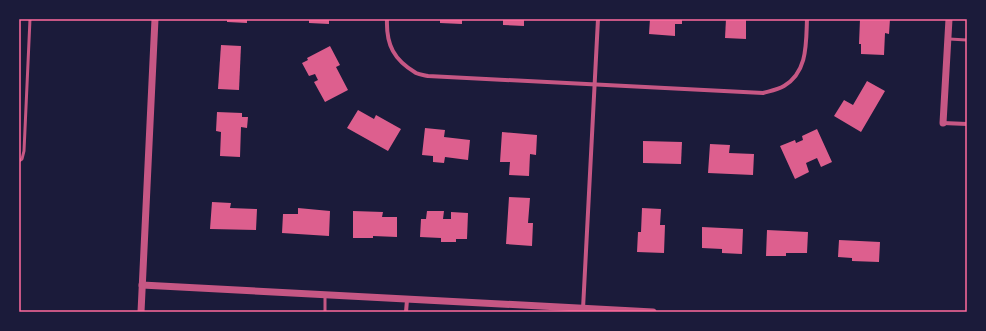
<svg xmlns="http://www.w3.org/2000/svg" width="986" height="331" viewBox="0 0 986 331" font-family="Poppins,sans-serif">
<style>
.building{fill:#dd5f8e}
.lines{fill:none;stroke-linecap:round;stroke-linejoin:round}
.service{stroke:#c65784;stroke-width:3}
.minor{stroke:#c65784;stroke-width:4}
.tertiary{stroke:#c65784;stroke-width:7}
.neatline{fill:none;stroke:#ff6b9d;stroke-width:1.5}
</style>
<rect width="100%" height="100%" fill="#1b1b3a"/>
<g class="building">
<polygon points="227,19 247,19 247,23 227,22"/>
<polygon points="309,19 329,19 329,24 309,23"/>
<polygon points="440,19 462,19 462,24 440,23"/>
<polygon points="503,19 524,19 524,26 503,25"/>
<polygon points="650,19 682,19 682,24 675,24 675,36 649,34"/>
<polygon points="726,19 746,19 746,39 725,38"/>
<polygon points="860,19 890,19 889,34 885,33 884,55 861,54 861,44 859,44"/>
<polygon points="221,45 241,46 239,90 218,89"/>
<polygon points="330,46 340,65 336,67 348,90 325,102 314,82 318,80 315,74 309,76 302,63 308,60 307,58"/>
<polygon points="867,81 885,91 861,132 834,116 844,100 853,105"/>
<polygon points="358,110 374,119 376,115 401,129 388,151 347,128"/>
<polygon points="217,112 242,113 242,117 248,117 247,128 241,127 240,157 220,156 221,132 216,131"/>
<polygon points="425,128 445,130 444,137 470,140 468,160 445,157 444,163 433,162 433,156 422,155"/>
<polygon points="817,129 832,162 821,167 817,158 806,163 809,172 795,179 780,146 795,140 796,143 803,140 802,136"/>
<polygon points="502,132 537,135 536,155 530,154 529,176 509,175 510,162 500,162"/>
<polygon points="643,141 682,142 681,164 643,163"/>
<polygon points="710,144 730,145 729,153 754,154 753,175 708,173"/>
<polygon points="509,197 530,198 528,223 533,223 532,246 506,244"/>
<polygon points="212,202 231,203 230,208 257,209 256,230 210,229"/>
<polygon points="298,208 330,211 329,236 282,233 283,214 298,214"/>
<polygon points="642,208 661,209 660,225 665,225 664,253 637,252 638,232 641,232"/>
<polygon points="353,211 383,212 382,217 397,217 397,237 373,236 373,238 353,238"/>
<polygon points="427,211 444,211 443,219 451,219 451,212 468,213 467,239 456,239 456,242 441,242 441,238 420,237 421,219 426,219"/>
<polygon points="702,227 743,229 742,254 722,253 722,249 702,248"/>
<polygon points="767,230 808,232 807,253 786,253 786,256 766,256"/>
<polygon points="839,240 880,242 879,262 852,261 852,258 838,257"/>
</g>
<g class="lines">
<g class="service">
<polyline points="949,39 967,40"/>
<polyline points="19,161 22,159 24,151 30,19"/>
<polyline points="325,312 325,295"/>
</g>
<g class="minor">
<path d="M387,19C386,45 394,60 416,73C420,75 424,75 428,76L763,93C770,91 777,90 784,86C808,72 806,43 807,19"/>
<polyline points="943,123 967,124"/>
<polyline points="583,309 598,19"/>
<polyline points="406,312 407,300"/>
</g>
<g class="tertiary">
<polyline points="943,123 949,19"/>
<polyline points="142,285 653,312"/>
<polyline points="141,312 155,19"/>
</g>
</g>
<rect width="986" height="331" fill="none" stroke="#1b1b3a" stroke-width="40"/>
<rect x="20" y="20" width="946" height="291" class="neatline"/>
</svg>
